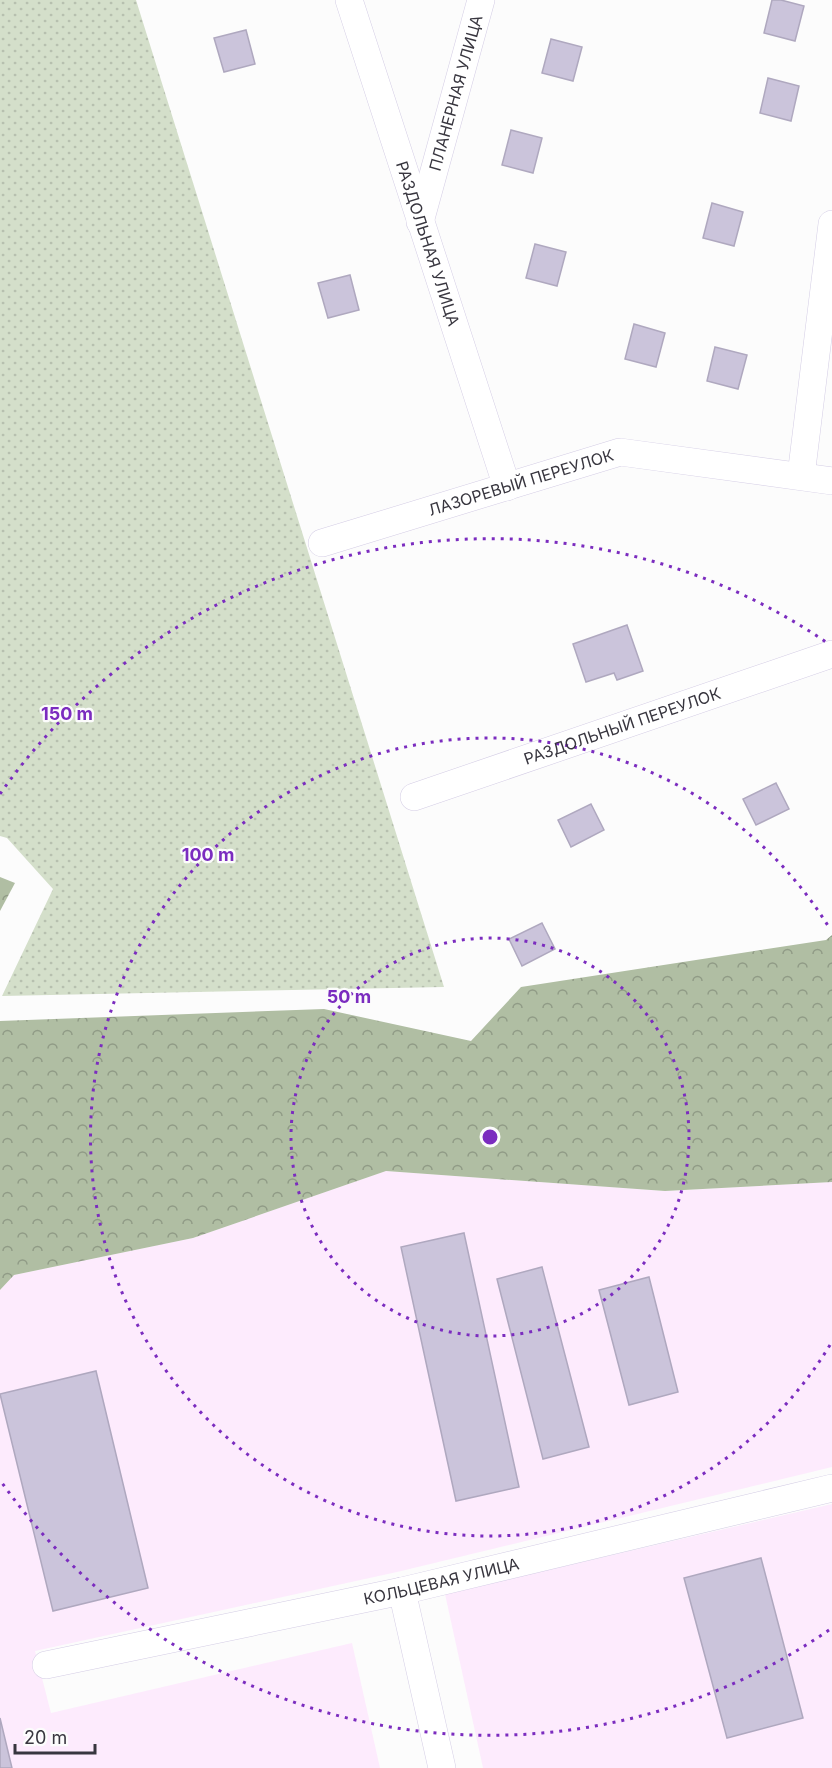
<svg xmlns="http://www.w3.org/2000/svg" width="832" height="1768" viewBox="0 0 832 1768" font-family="Inter,sans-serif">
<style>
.commercial{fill:#fdebfd}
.grass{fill:url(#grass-dots)}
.forest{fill:url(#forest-crowns)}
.building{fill:#cbc4db;stroke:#afa8bf;stroke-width:1.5}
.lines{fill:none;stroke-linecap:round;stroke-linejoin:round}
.street-casing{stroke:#d4cde5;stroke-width:28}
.street{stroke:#fff;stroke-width:27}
.ring{fill:none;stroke:#7b2cbf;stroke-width:3;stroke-dasharray:3 6}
.labels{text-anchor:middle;stroke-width:4.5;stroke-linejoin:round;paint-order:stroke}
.street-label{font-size:16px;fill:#38363f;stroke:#fcfcfc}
.centre{fill:#7b2cbf;stroke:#fcfcfc;stroke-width:3}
.ring-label{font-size:18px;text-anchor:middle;font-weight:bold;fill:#7b2cbf;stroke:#fcfcfc;stroke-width:4.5;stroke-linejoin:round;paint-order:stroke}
</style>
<defs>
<pattern id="grass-dots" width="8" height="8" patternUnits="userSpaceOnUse" patternTransform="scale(1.5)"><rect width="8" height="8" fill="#d4dfca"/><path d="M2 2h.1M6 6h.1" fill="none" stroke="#b7c0af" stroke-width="1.8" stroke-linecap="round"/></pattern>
<pattern id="forest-crowns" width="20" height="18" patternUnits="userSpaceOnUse" patternTransform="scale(1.5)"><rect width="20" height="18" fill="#b0bea3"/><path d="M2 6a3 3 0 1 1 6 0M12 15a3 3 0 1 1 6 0" fill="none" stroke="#909b86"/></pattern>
</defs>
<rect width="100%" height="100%" fill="#fcfcfc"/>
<g class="commercial">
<polygon points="386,1171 665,1191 832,1182 832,1467 397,1572 35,1651 51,1713 352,1643 380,1768 0,1768 0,1290 14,1275 193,1238"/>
<polygon points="832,1504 832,1768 483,1768 445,1594"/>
</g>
<polygon class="grass" points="0,0 136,0 444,987 2,996 53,889 7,838 0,836"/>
<g class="forest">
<polygon points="0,877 15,883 0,911"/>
<polygon points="832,935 832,1182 665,1191 386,1171 193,1238 14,1275 0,1290 0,1021 324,1009 471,1041 521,987 826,940"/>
</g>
<g class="building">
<polygon points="772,0 781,0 804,6 795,41 764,33"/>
<polygon points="246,30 255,64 224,72 214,38"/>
<polygon points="551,39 582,47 573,81 542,73"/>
<polygon points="768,78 799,86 791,121 760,113"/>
<polygon points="511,130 542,138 533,173 502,165"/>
<polygon points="712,203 743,212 734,246 703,238"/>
<polygon points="535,244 566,252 557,286 526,278"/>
<polygon points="350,275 359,310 328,318 318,283"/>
<polygon points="634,324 665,333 656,367 625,359"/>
<polygon points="715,347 747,355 738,389 707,381"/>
<polygon points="627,625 643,671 617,680 614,673 586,682 573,644"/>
<polygon points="776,783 789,809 756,825 743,799"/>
<polygon points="591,804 604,830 571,847 558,820"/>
<polygon points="542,923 555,949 522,966 509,939"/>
<polygon points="464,1233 519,1487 456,1501 401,1247"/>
<polygon points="542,1267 589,1447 543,1459 497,1279"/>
<polygon points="649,1277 678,1392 629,1405 599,1290"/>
<polygon points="96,1371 148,1588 53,1611 0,1394"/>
<polygon points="761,1558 803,1718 727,1738 684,1578"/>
<polygon points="0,1718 12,1768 0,1768"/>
</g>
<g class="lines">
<defs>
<g id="street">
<path id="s1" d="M349,0L507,487"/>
<path id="s2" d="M420,222L481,0"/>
<polyline points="801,476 832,224"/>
<path id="s3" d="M322,543L620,452L832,481"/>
<path id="s4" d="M414,797L832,654"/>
<polyline points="402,1591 442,1768"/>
<path id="s5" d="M46,1665L402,1591L832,1488"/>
</g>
</defs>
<use href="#street" class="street-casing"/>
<use href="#street" class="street"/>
</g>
<g class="ring">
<circle cx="490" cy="1137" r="199"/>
<path d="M830 1345A399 399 0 1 1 830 929"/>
<path d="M829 1630A598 598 0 0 1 0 1480M0 794A598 598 0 0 1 829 644"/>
</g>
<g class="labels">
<g class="street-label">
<text dy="6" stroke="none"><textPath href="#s2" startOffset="134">ПЛАНЕРНАЯ УЛИЦА</textPath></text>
<text dy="6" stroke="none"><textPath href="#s1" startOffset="256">РАЗДОЛЬНАЯ УЛИЦА</textPath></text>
<text dy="6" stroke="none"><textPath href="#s3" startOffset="208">ЛАЗОРЕВЫЙ ПЕРЕУЛОК</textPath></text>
<text dy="6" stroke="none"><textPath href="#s4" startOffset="220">РАЗДОЛЬНЫЙ ПЕРЕУЛОК</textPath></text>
<text dy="6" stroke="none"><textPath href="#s5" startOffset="404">КОЛЬЦЕВАЯ УЛИЦА</textPath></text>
</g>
</g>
<circle cx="490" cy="1137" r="9" class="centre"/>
<g class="ring-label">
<text x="67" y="720">150 m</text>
<text x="208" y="861">100 m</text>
<text x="349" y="1003">50 m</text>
</g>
<path d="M15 1744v9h80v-9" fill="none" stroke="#38363f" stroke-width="3"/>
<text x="24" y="1744" font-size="18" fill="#38363f" stroke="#fcfcfc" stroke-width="4.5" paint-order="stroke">20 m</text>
</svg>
